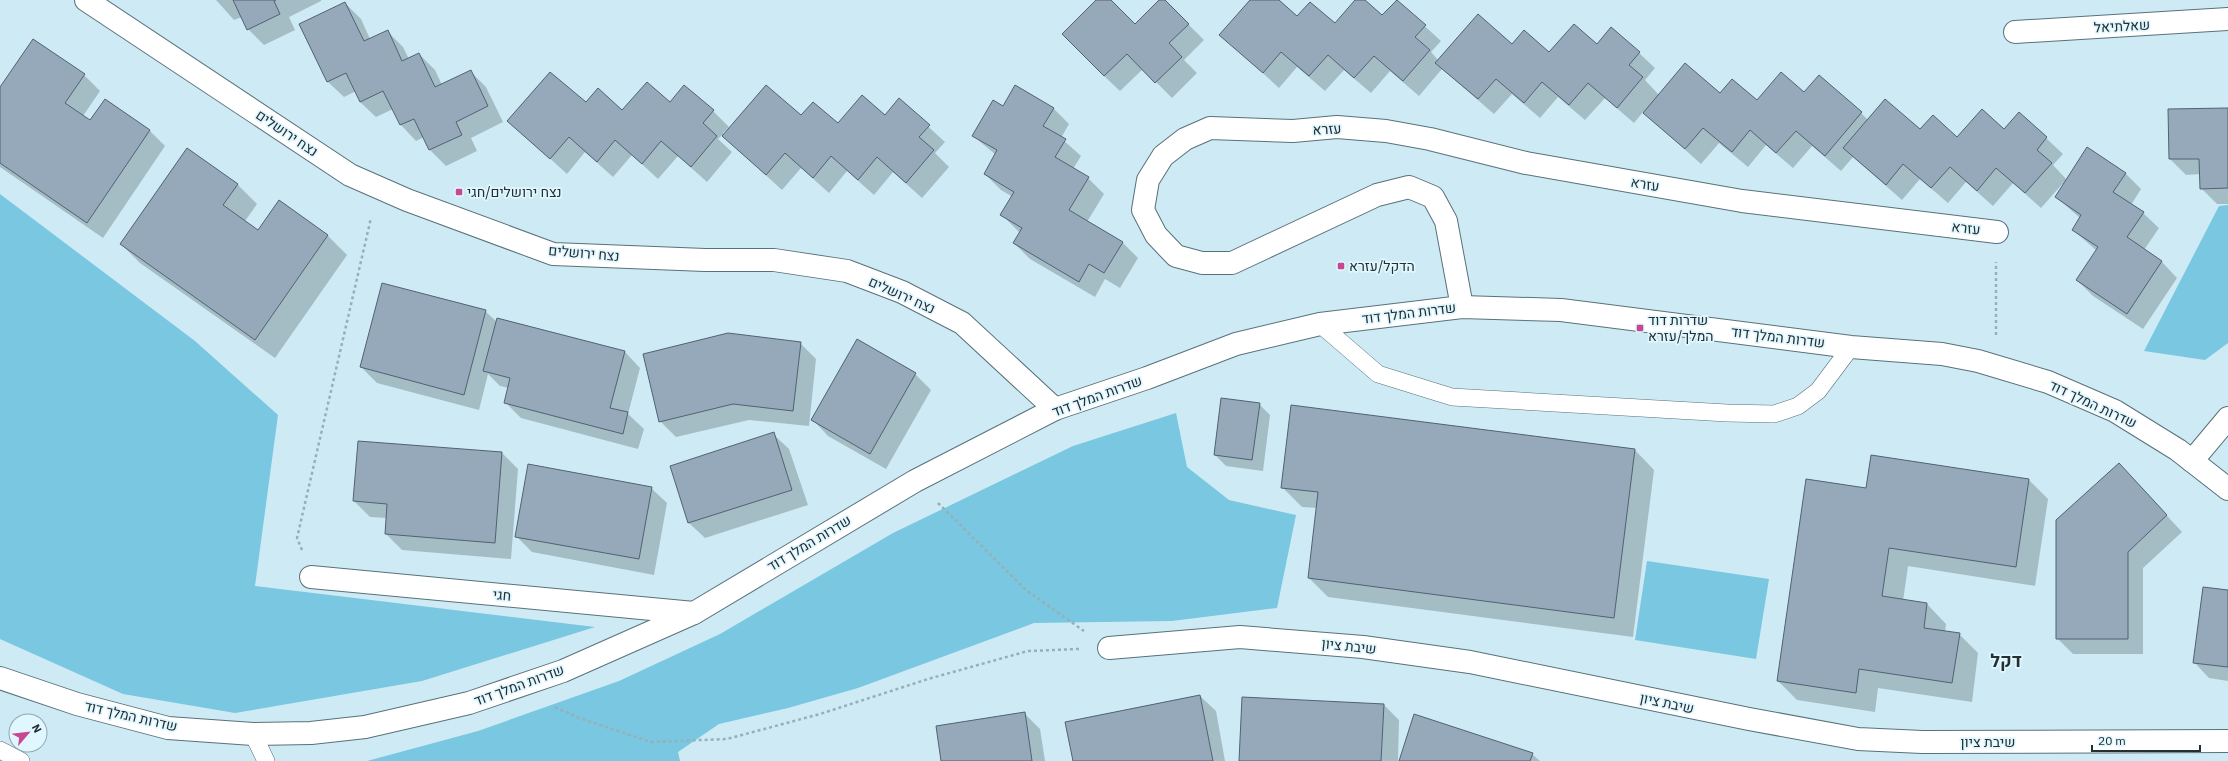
<svg xmlns="http://www.w3.org/2000/svg" width="2228" height="761" viewBox="0 0 2228 761" font-family="'IBM Plex Sans',Heebo,sans-serif">
<style>
.green{fill:#79c7e0}
.shadow{fill:#0003}
.building{fill:#96a9ba;stroke:#516272}
.lines{fill:none;stroke-linecap:round;stroke-linejoin:round}
.lane-casing{stroke:#58717a;stroke-width:18}
.street-casing{stroke:#58717a;stroke-width:24}
.secondary-casing{stroke:#58717a;stroke-width:24}
.path{stroke:#97afb7;stroke-width:2.5;stroke-dasharray:3 3;stroke-linecap:butt}
.lane{stroke:#fff;stroke-width:17}
.street{stroke:#fff;stroke-width:22}
.secondary{stroke:#fff;stroke-width:22}
.poi-dot{fill:#c74792;stroke:#e0f7ff;stroke-width:1.5}
.labels{text-anchor:middle;stroke-width:3.5;stroke-linejoin:round;paint-order:stroke}
.street-label{font-size:14px;fill:#242f33;stroke:#e0f7ff}
.poi-label{font-size:14px;fill:#242f33;stroke:#e0f7ff;text-anchor:start}
.district-label{font-size:18px;font-weight:bold;fill:#242f33;stroke:#e0f7ff}
</style>
<rect width="100%" height="100%" fill="#ceebf5"/>
<g class="green">
<polygon points="0,194 195,341 278,415 255,586 595,627 422,681 235,713 123,694 0,639"/>
<polygon points="2228,205 2228,343 2205,360 2144,351 2219,206"/>
<polygon points="1176,413 1187,467 1229,500 1296,515 1277,608 1172,621 1034,623 858,688 788,708 719,724 678,752 680,761 367,761 478,731 619,681 720,634 893,533 1073,446"/>
<polygon points="1647,561 1769,579 1756,659 1635,640"/>
</g>
<g class="shadow">
<polygon points="216,0 321,0 321,1 289,17 295,30 264,45 248,29 242,17 234,20"/>
<polygon points="1097,0 1110,0 1135,26 1161,0 1164,0 1204,40 1184,60 1197,73 1172,98 1143,69 1120,91 1104,76"/>
<polygon points="1251,0 1278,0 1297,17 1335,25 1356,0 1363,0 1382,17 1396,0 1441,41 1431,52 1438,60 1512,46 1549,53 1597,45 1639,53 1655,68 1645,80 1659,95 1720,94 1757,102 1804,93 1861,113 1868,120 1957,138 2004,130 2019,113 2063,154 2053,165 2067,180 2125,173 2141,189 2131,205 2143,213 2159,228 2144,250 2162,262 2177,278 2143,329 2093,296 2077,280 2097,251 2073,230 2080,218 2056,197 2065,181 2041,208 2013,183 1993,206 1966,182 1948,203 1920,179 1902,200 1853,157 1841,171 1812,146 1793,168 1766,145 1748,167 1719,143 1701,164 1643,112 1634,123 1605,98 1585,120 1558,97 1540,118 1512,94 1494,114 1442,69 1419,96 1390,71 1371,93 1344,70 1325,91 1297,67 1279,88 1221,35"/>
<polygon points="345,3 361,19 370,39 387,31 403,47 409,59 419,54 435,70 442,85 470,71 486,87 503,122 471,138 477,151 446,166 430,150 424,137 416,141 401,125 393,109 376,117 360,102 356,91 344,97 328,82 300,24"/>
<polygon points="84,75 100,91 83,116 90,121 149,130 165,146 103,238 0,167 0,88"/>
<polygon points="899,100 945,142 935,153 949,167 922,198 893,172 874,195 847,171 829,193 801,168 782,190 722,135 718,139 732,152 707,182 678,156 658,179 632,155 613,177 585,152 567,174 509,121 586,104 622,111 670,103 713,111 729,127 723,133 724,135 801,117 838,124 885,117"/>
<polygon points="1004,107 1053,108 1069,124 1061,138 1081,156 1073,169 1088,178 1104,194 1087,222 1122,242 1138,258 1120,288 1105,279 1095,297 1030,259 1014,243 1020,233 1002,215 1013,197 1001,190 985,174 996,155 973,136"/>
<polygon points="2228,109 2228,204 2217,204 2201,188 2201,174 2186,175 2170,159"/>
<polygon points="237,184 257,204 245,221 259,231 280,201 328,236 347,255 275,358 140,263 121,244"/>
<polygon points="485,311 497,322 625,352 640,368 628,414 644,429 638,449 521,418 505,402 509,388 500,386 488,374 479,410 377,383 361,367"/>
<polygon points="800,343 816,359 809,426 749,420 676,437 660,421"/>
<polygon points="915,374 931,390 886,469 828,436 813,420"/>
<polygon points="1259,404 1270,415 1263,471 1226,466 1215,455"/>
<polygon points="773,434 789,449 808,505 705,538 689,523"/>
<polygon points="1635,450 1654,470 1633,637 1328,597 1309,578 1318,508 1302,507 1282,487"/>
<polygon points="502,453 518,469 511,559 402,550 386,534 387,518 370,517 354,501"/>
<polygon points="2029,480 2048,499 2035,586 1908,566 1903,601 1927,604 1946,624 1945,632 1959,634 1978,653 1972,702 1878,688 1875,712 1797,700 1778,681 1867,489"/>
<polygon points="2134,480 2182,532 2143,568 2143,654 2073,654 2057,638"/>
<polygon points="651,488 667,503 654,575 532,552 516,536"/>
<polygon points="2228,591 2228,681 2209,678 2194,662"/>
<polygon points="1200,696 1216,711 1225,761 1074,761"/>
<polygon points="1384,705 1399,720 1398,761 1240,761"/>
<polygon points="1024,713 1040,729 1045,761 942,761"/>
<polygon points="1532,754 1540,761 1400,761"/>
</g>
<g class="building">
<polygon points="233,0 276,0 274,1 280,14 247,30"/>
<polygon points="1096,0 1111,0 1135,24 1159,0 1165,0 1189,24 1169,43 1182,57 1155,83 1127,54 1104,76 1062,34"/>
<polygon points="1250,0 1279,0 1297,16 1310,2 1335,23 1355,0 1365,0 1382,15 1397,0 1426,25 1415,37 1430,50 1403,81 1374,56 1354,78 1328,55 1309,76 1281,52 1263,73 1219,35"/>
<polygon points="345,2 364,41 388,30 402,61 419,53 435,87 471,70 488,106 456,122 462,135 429,150 414,119 400,125 383,91 360,102 346,73 327,82 299,24"/>
<polygon points="1478,14 1512,44 1524,30 1549,52 1574,24 1597,44 1611,27 1640,52 1629,65 1643,77 1617,108 1588,83 1569,105 1542,82 1524,103 1496,79 1478,99 1435,63"/>
<polygon points="33,39 85,74 65,103 90,120 105,99 150,130 87,223 0,163 0,87"/>
<polygon points="1685,63 1720,93 1732,79 1757,100 1781,72 1804,92 1819,75 1862,112 1825,156 1796,131 1776,153 1750,130 1732,152 1703,128 1685,149 1643,113"/>
<polygon points="550,72 586,102 598,88 622,110 647,82 670,102 684,85 714,110 703,123 717,136 691,167 661,141 642,164 615,140 597,162 569,137 550,159 507,121"/>
<polygon points="766,85 801,115 813,102 838,123 862,95 885,115 899,98 930,125 919,137 934,150 906,183 877,157 858,180 831,156 813,178 785,153 766,175 722,136"/>
<polygon points="1015,85 1054,108 1043,126 1066,139 1055,157 1089,177 1069,210 1123,242 1104,273 1089,264 1079,282 1013,243 1022,228 1000,215 1014,192 984,174 997,150 972,136 993,100 1003,106"/>
<polygon points="1885,99 1920,129 1933,115 1957,137 1982,109 2004,129 2019,112 2047,137 2037,150 2052,163 2025,193 1996,168 1977,191 1950,167 1931,188 1903,164 1886,185 1843,148"/>
<polygon points="2228,108 2228,188 2200,189 2199,159 2169,159 2168,109"/>
<polygon points="2087,147 2126,173 2113,192 2144,212 2127,237 2162,261 2127,314 2076,280 2098,247 2072,230 2081,215 2055,197"/>
<polygon points="187,148 238,184 223,205 258,230 279,200 328,235 255,340 120,244"/>
<polygon points="382,283 486,310 464,395 360,367"/>
<polygon points="497,318 625,351 610,408 628,412 623,434 504,403 510,378 483,371"/>
<polygon points="728,333 801,342 793,411 733,404 659,422 643,354"/>
<polygon points="857,339 916,373 870,454 811,420"/>
<polygon points="1221,398 1260,403 1252,460 1214,455"/>
<polygon points="1291,405 1635,449 1614,618 1308,578 1318,492 1281,488"/>
<polygon points="774,432 792,490 688,523 670,466"/>
<polygon points="358,441 502,452 495,543 385,534 387,504 353,501"/>
<polygon points="1871,455 2029,479 2016,567 1889,548 1882,596 1927,603 1924,628 1960,633 1952,683 1859,669 1856,693 1777,681 1806,479 1866,488"/>
<polygon points="2119,463 2167,515 2128,552 2128,639 2056,639 2056,520"/>
<polygon points="528,464 652,487 639,559 515,537"/>
<polygon points="2203,587 2228,590 2228,667 2193,663"/>
<polygon points="1200,695 1213,761 1073,761 1065,722"/>
<polygon points="1242,697 1384,704 1381,761 1239,761"/>
<polygon points="1025,712 1032,761 941,761 936,726"/>
<polygon points="1414,714 1533,753 1530,761 1399,761"/>
</g>
<g class="lines">
<defs>
<g id="lane">
<polyline points="1320,324 1378,374 1452,397 1727,413 1774,414 1798,406 1818,391 1851,347"/>
<polyline points="253,734 266,761"/>
<polyline points="0,750 21,761"/>
</g>
<g id="street">
<polyline points="86,0 350,175 407,200 553,254 705,260 774,260 847,271 902,292 962,323 1055,409"/>
<polyline points="2015,32 2228,19"/>
<polyline points="1462,307 1446,221 1433,197 1409,187 1377,195 1232,263 1202,263 1176,256 1156,235 1143,210 1148,180 1163,156 1185,139 1210,128 1293,131 1337,127 1386,131 1430,139 1526,163 1742,201 1997,232"/>
<polyline points="2192,461 2228,418"/>
<polyline points="311,577 694,613"/>
<polyline points="1109,648 1240,637 1363,647 1470,662 1749,719 1858,739 1922,742 2228,741"/>
</g>
<polyline id="secondary" points="0,678 77,704 168,728 253,734 311,733 365,727 469,703 563,671 694,613 915,481 1055,409 1147,378 1236,344 1320,324 1462,307 1561,310 1851,347 1942,354 1978,361 2048,382 2115,411 2178,450 2228,489"/>
</defs>
<use href="#lane" class="lane-casing"/>
<use href="#street" class="street-casing"/>
<use href="#secondary" class="secondary-casing"/>
<g class="path">
<polyline points="1996,335 1996,262"/>
<polyline points="938,503 1026,590 1084,631"/>
<polyline points="302,550 297,538 371,218"/>
<polyline points="555,707 579,718 651,742 727,739 820,714 928,679 1028,651 1079,649"/>
</g>
<use href="#lane" class="lane"/>
<use href="#street" class="street"/>
<use href="#secondary" class="secondary"/>
</g>
<g class="poi-dot">
<rect x="455" y="188" width="8" height="8" rx="2"/>
<rect x="1337" y="262" width="8" height="8" rx="2"/>
<rect x="1636" y="324" width="8" height="8" rx="2"/>
</g>
<g class="labels">
<g class="street-label">
<text transform="translate(2122 26) rotate(-3)" y="5">שאלתיאל</text>
<text transform="translate(1327 129) rotate(-3)" y="5">עזרא</text>
<text transform="translate(287 133) rotate(34)" y="5">נצח ירושלים</text>
<text transform="translate(1645 184) rotate(10)" y="5">עזרא</text>
<text transform="translate(1966 228) rotate(7)" y="5">עזרא</text>
<text transform="translate(584 253) rotate(5)" y="5">נצח ירושלים</text>
<text transform="translate(902 295) rotate(24)" y="5">נצח ירושלים</text>
<text transform="translate(1409 313) rotate(-7)" y="5">שדרות המלך דוד</text>
<text transform="translate(1778 337) rotate(7)" y="5">שדרות המלך דוד</text>
<text transform="translate(1097 396) rotate(-20)" y="5">שדרות המלך דוד</text>
<text transform="translate(2093 404) rotate(25)" y="5">שדרות המלך דוד</text>
<text transform="translate(809 543) rotate(-31)" y="5">שדרות המלך דוד</text>
<text transform="translate(502 595) rotate(5)" y="5">חגי</text>
<text transform="translate(1349 646) rotate(6)" y="5">שיבת ציון</text>
<text transform="translate(519 685) rotate(-20)" y="5">שדרות המלך דוד</text>
<text transform="translate(1667 703) rotate(12)" y="5">שיבת ציון</text>
<text transform="translate(131 716) rotate(13)" y="5">שדרות המלך דוד</text>
<text x="1988" y="747">שיבת ציון</text>
</g>
<g class="poi-label">
<text x="467" y="197">נצח ירושלים/חגי</text>
<text x="1349" y="271">הדקל/עזרא</text>
<text x="1648" y="325">שדרות דוד<tspan x="1648" dy="16">המלך/עזרא</tspan></text>
</g>
<g class="district-label">
<text x="2006" y="667">דקל</text>
</g>
</g>
<g transform="translate(28 733) rotate(62)"><circle r="19" fill="#e0f7ff" stroke="#95a7ad"/>
<path d="M0-3L7 15L0 10L-7 15Z" fill="#c74792"/>
<text y="-6" font-size="11" font-weight="bold" text-anchor="middle" fill="#242f33">N</text>
</g>
<path d="M2092 745v6h108v-6" fill="none" stroke="#242f33" stroke-width="2"/>
<text x="2098" y="745" font-size="12" fill="#242f33" stroke="#e0f7ff" stroke-width="3" paint-order="stroke">20 m</text>
</svg>
